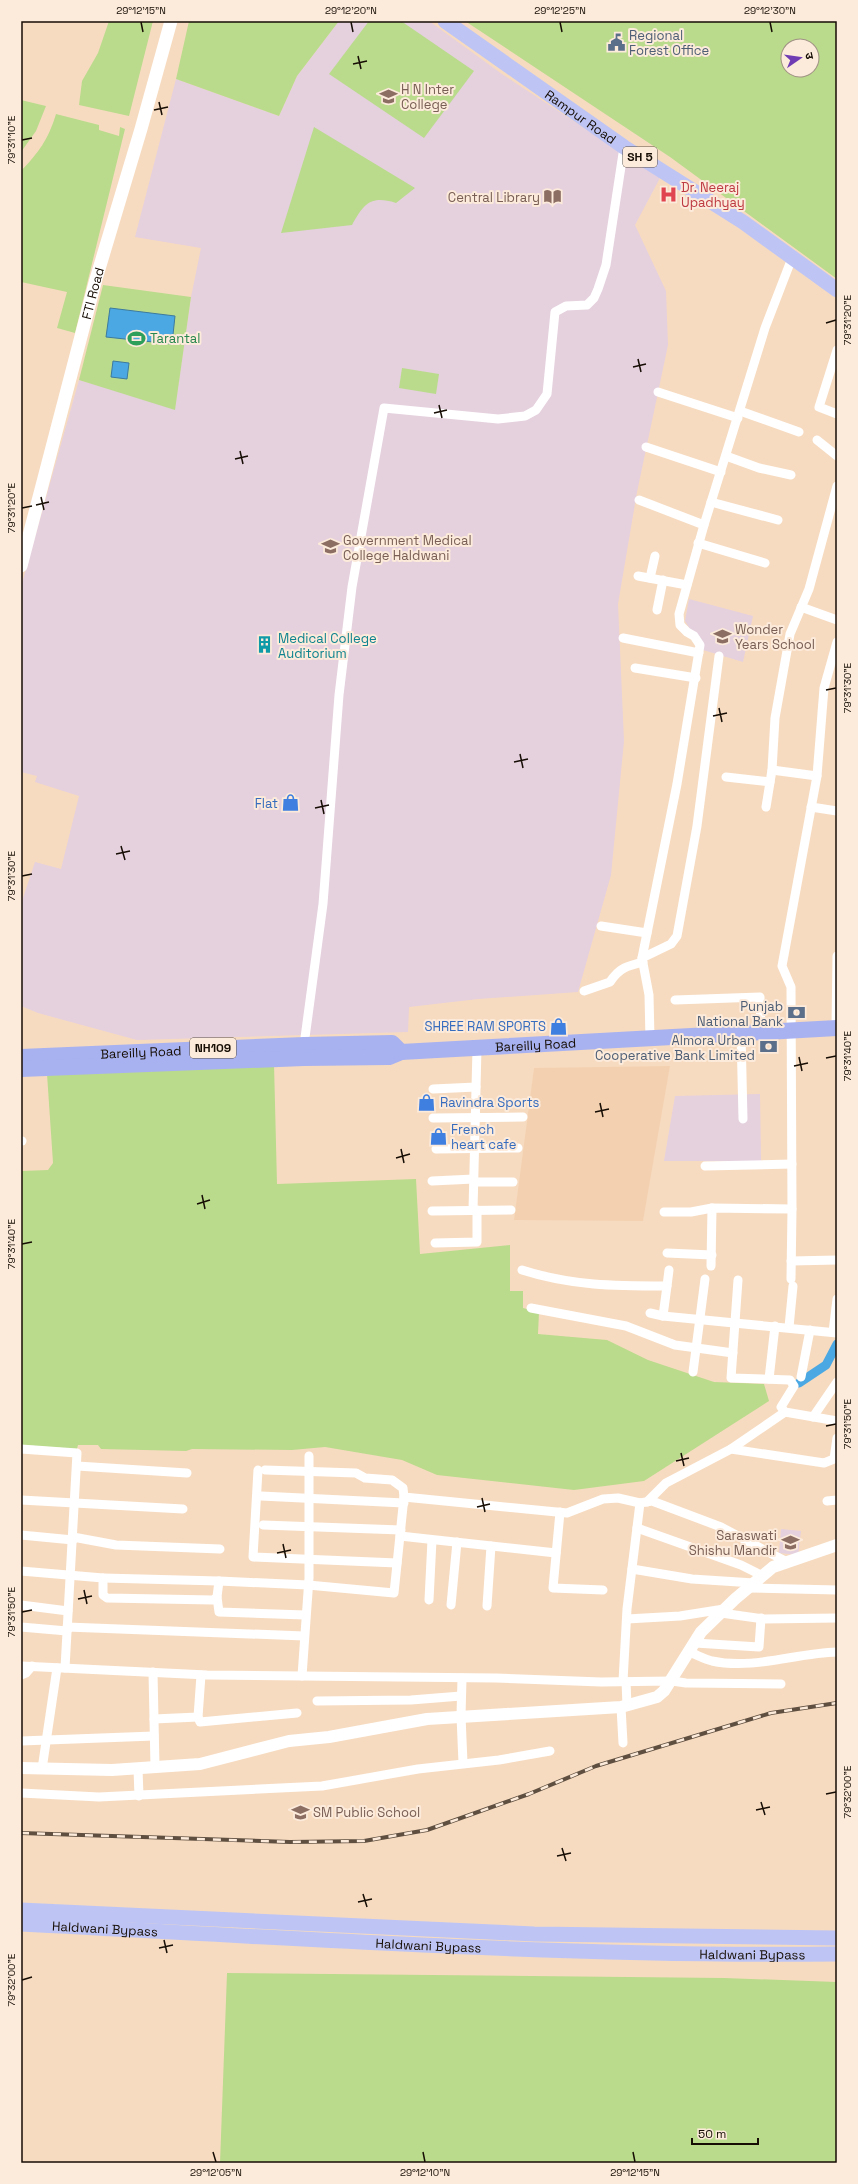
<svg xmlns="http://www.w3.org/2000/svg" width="858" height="2184" viewBox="0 0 858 2184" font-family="'Space Grotesk','Noto Sans Devanagari',sans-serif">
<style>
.built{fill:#f3d1b0}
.education{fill:#e5d0de}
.green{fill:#badb8c;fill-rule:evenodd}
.water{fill:#4ca8e2;stroke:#3c7a9f}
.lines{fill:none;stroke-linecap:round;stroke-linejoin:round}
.canal{stroke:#4ca8e2;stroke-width:9}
.minor{stroke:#fff;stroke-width:9}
.tertiary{stroke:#fff;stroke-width:12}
.secondary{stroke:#fff;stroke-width:13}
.primary{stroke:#bec5f4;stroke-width:15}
.trunk{stroke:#a8b2f0;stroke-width:16}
.rail-casing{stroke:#5e4f40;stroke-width:4}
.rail{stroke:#fceada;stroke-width:2.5;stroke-dasharray:8;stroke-linecap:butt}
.ticks{fill:none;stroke:#160d04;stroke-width:1.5}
.labels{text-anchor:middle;stroke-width:4;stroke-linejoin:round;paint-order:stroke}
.shield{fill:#fceada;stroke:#5b4f44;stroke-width:1}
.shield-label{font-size:12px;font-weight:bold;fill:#160d04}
.service-label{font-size:13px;fill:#4e5e75;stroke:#fceada;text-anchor:end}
.education-label{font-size:13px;fill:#785e54;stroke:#fceada;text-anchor:start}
.street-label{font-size:13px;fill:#160d04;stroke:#fceada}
.health-label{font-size:13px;fill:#be3a42;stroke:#fceada;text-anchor:start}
.leisure-label{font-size:13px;fill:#27864d;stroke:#fceada;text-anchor:start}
.culture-label{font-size:13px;fill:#0d838f;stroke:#fceada;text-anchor:start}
.shop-label{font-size:13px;fill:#366cbe;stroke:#fceada;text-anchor:end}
.neatline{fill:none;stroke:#160d04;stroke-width:1.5}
.ticks-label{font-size:10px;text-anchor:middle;fill:#160d04}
</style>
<rect width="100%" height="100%" fill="#f7dbc0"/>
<polygon class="built" points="670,1066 643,1221 514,1220 534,1068"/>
<g class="education">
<polygon points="339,21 429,21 502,74 660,178 635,225 666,291 668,345 637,492 618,604 624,741 611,875 578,992 478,999 409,1007 408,1032 137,1040 38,1013 21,1006 21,904 35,862 61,869 79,796 35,782 37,776 21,772 21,587 79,380 175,408 191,297 201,248 135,237 176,79 279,116 297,76"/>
<polygon points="689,599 753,616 743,662 703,650 685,621"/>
<polygon points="760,1094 761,1161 664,1161 675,1096"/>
<polygon points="781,1529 801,1531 798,1555 779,1553"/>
</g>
<g class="green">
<polygon points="109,21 153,21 129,116 79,105 82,81 98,53"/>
<polygon points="189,21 339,21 297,76 279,116 176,79"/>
<polygon points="369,21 401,21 474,71 424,138 329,74"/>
<path d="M465,21H837V279L670,157ZM788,46H812V70H788Z"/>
<polygon points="21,100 46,106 36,131 21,152"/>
<path d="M56,114L99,125V130L119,136L120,127L125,129L75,333L57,328L67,292L21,282V171C39,152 48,140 56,114Z"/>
<path d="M314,127L415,188L396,203C370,195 364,204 352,225L281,233Z"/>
<polygon points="103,285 191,297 175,410 79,380"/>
<polygon points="402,368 439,374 436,394 399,388"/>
<polygon points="274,1063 277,1184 416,1179 420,1254 510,1245 510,1291 523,1291 523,1308 539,1312 538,1334 607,1340 648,1360 714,1382 764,1384 769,1401 644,1481 574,1490 437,1475 402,1460 325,1447 292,1450 192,1449 186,1451 101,1449 98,1445 78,1445 77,1449 21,1445 21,1171 48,1170 53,1163 47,1074"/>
<polygon points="227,1973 724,1978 837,1982 837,2163 220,2163"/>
</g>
<g class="water">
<polygon points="110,308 175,316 172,344 106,337"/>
<polygon points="113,361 129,363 127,379 111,377"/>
</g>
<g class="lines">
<polyline class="canal" points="799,1383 826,1365 837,1344"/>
<g class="minor">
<polyline points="837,350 819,407 837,414"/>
<polyline points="658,392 738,418"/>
<polyline points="740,411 799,432"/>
<polyline points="817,440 837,456"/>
<polyline points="646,447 721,472"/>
<polyline points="726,456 759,468 791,475"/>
<polyline points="639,500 704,525"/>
<polyline points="711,502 778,520"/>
<polyline points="698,543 765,563"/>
<polyline points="638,576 687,585"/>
<polyline points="650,578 655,556"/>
<polyline points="801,607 837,620"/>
<polyline points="657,610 663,580"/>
<polyline points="623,638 699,653"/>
<polyline points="635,668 696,678"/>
<polyline points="772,770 817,776"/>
<polyline points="726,777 770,782"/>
<polyline points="766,807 772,770 775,718 790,634 809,589 837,486"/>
<polyline points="811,807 837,811"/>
<polyline points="601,926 647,933"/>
<polyline points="642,958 671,944 677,936 697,826 719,656"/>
<path d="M584,991L610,982C619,968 627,966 643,962"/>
<polyline points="675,1000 760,997 761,1032"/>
<polyline points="836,1028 837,956"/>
<polyline points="741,1033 743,1119"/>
<polyline points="650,1039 649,995 642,958 677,784 700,645 694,636 687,632 680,625 679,614 704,525 765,328 792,258"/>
<polyline points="304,1045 323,904 339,695 352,587 384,408 498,419 525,416 536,410 547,394 555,312 566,306 587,305 594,298 598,289 606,265 624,147"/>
<polyline points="433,1089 476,1087"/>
<polyline points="433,1118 523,1117"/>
<polyline points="21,1141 22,1141"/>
<polyline points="436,1149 518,1148"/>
<polyline points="705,1166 792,1164"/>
<polyline points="432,1181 474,1179"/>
<polyline points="474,1182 513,1182"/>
<polyline points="473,1210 477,1048"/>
<polyline points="432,1211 511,1210"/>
<polyline points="664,1212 691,1212 712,1208 792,1209"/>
<polyline points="435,1243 477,1242 477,1210"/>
<polyline points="667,1253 712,1255"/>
<polyline points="791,1261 837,1260"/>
<polyline points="711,1266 712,1208"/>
<path d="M522,1270C572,1286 615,1286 667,1286L663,1316L837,1333"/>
<polyline points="791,1279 792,1209 791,987 782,966 817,776 824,688 837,642"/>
<polyline points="738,1280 731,1378 790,1380 794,1386 781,1407 785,1412 837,1421"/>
<polyline points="667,1286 669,1270"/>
<polyline points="531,1308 626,1326 675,1345 733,1353"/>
<polyline points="650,1313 663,1316"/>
<polyline points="789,1327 793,1286"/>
<polyline points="833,1332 837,1299"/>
<polyline points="693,1372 705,1279"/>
<polyline points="801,1377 810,1330"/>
<polyline points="769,1379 775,1326"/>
<polyline points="813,1417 837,1382"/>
<polyline points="21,1449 77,1453 65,1668"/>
<polyline points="731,1449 824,1463 834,1459 837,1438"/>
<polyline points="77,1466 187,1473"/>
<polyline points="258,1470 253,1557 397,1563"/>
<polyline points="265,1470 356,1473 365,1478 392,1480 403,1488 404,1497 567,1513 603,1499 618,1498 640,1503 652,1501 721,1527 787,1562"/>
<polyline points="261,1496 404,1503"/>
<polyline points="21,1500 183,1509"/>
<polyline points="827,1501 837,1500"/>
<polyline points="647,1502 666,1483 731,1449 785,1412"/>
<polyline points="560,1512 553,1588 603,1590"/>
<polyline points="263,1525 401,1530"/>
<polyline points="637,1528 741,1565 763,1576"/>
<polyline points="21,1535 73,1540"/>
<polyline points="400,1536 556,1553"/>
<polyline points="73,1537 116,1545 220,1549"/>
<polyline points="632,1569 692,1579 754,1583"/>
<polyline points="21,1571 103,1578 103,1595 107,1598 213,1600 217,1597 219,1581 308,1585 394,1593 404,1497"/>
<polyline points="103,1578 219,1581"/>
<polyline points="748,1588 837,1590"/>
<polyline points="217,1597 219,1612 305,1615"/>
<polyline points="429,1600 432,1540"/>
<polyline points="21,1605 68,1611"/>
<polyline points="451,1605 457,1542"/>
<polyline points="487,1606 491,1546"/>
<polyline points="721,1613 764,1619 837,1618"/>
<polyline points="627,1619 680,1616 724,1609"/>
<polyline points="21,1627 67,1631"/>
<polyline points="67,1627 304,1636"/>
<polyline points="695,1643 759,1647 761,1618"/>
<path d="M689,1652C697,1655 705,1659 712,1661C753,1670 796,1653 837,1652"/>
<polyline points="21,1666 207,1675 496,1678 601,1682 672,1681 686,1683 781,1684"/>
<polyline points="153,1672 155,1767"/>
<polyline points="21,1675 26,1673 32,1666"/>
<polyline points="201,1675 198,1717 200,1722 297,1713"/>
<polyline points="302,1676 309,1578 309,1456"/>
<polyline points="462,1678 461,1716 463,1763"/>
<polyline points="623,1681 627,1609 640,1503"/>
<polyline points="626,1681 627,1706"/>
<polyline points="317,1701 411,1700 461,1696"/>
<polyline points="621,1707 623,1743"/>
<polyline points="154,1719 198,1717"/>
<polyline points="21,1741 154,1736"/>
<polyline points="42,1769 57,1668"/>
<polyline points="138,1769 139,1796"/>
<polyline points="21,1793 99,1797 322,1786 418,1769 499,1760 550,1751"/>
</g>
<polyline class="tertiary" points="21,1768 112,1770 200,1764 289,1741 329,1737 427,1719 621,1707 657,1697 664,1691 701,1632 735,1599 773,1567 837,1545"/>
<path class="secondary" id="s1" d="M21,566L96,279L141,129L171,21"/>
<g class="primary">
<path id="s2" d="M445,21L624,147L743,222L837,290"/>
<polyline points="21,1910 534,1934 837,1938"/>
<path id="s3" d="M21,1924C293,1938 565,1957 837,1954"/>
</g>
<g class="trunk">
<path id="s4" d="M21,1057L304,1045L392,1043L401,1052"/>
<path id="s5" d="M21,1069L304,1058L389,1057L401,1052L837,1028"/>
</g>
<defs>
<polyline id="rail" points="21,1833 290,1842 364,1841 427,1830 529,1794 596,1766 771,1713 837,1703"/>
</defs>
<use href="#rail" class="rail-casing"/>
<use href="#rail" class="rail"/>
</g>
<path class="ticks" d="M141,22L143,32M351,22L353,32M560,22L562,32M770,22L772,32M358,56L361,69M353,64L367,61M159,102L162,115M154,110L168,107M22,140L32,138M826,323L836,320M638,359L641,372M633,367L646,364M439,405L442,418M434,413L447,410M240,451L243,464M235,459L248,456M41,497L44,510M36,505L49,502M22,508L32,506M826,690L836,688M719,708L722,722M713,716L727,713M520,754L523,768M514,762L528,759M321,800L324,814M315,808L329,805M121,846L125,860M116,854L130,851M22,876L32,874M799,1057L802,1071M826,1058L836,1056M794,1066L808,1063M600,1103L603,1117M595,1112L609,1109M401,1149L404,1163M396,1158L410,1154M202,1195L205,1209M197,1204L210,1200M22,1244L32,1242M826,1426L836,1424M681,1453L684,1466M676,1461L689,1458M482,1498L485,1512M477,1507L490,1504M283,1544L286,1558M277,1553L291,1550M84,1590L87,1604M78,1599L92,1596M22,1612L32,1610M826,1794L836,1792M761,1802L765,1815M756,1810L770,1807M562,1848L566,1861M557,1856L571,1853M363,1894L367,1907M358,1902L372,1899M164,1940L167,1953M159,1948L173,1945M22,1980L32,1977M213,2152L216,2162M423,2152L425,2162M633,2152L635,2162"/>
<defs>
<symbol id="civic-bare" viewBox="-9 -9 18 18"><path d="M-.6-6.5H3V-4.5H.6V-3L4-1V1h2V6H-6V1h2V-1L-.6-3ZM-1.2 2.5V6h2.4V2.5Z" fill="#5c6f8a" stroke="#fceada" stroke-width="2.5" paint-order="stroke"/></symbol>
<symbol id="school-bare" viewBox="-9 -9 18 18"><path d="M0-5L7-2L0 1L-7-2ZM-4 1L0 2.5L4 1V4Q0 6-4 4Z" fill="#8d6e63" stroke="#fceada" stroke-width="2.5" paint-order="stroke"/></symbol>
<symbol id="hospital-bare" viewBox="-9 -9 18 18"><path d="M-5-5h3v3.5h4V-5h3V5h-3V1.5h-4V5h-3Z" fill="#e0444e" stroke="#fceada" stroke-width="2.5" paint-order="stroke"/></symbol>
<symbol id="library-bare" viewBox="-9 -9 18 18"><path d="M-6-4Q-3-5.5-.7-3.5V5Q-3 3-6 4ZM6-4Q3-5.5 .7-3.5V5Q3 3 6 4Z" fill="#8d6e63" stroke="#fceada" stroke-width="2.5" paint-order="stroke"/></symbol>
<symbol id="stadium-bare" viewBox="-9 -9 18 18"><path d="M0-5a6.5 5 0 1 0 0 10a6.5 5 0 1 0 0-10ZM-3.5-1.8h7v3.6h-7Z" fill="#2e9e5b" stroke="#fceada" stroke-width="2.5" paint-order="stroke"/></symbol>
<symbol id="university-bare" viewBox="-9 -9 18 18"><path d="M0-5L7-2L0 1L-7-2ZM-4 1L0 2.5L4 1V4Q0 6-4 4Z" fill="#8d6e63" stroke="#fceada" stroke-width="2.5" paint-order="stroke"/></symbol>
<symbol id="building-bare" viewBox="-9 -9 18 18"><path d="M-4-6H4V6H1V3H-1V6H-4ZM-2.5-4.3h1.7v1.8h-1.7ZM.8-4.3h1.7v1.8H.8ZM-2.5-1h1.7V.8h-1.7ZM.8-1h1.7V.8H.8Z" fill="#0f9aa8" stroke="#fceada" stroke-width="2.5" paint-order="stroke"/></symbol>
<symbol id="shop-bare" viewBox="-9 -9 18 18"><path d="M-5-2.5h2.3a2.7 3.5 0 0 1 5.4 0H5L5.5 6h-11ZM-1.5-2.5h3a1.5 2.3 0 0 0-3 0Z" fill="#3f7fe0" stroke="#fceada" stroke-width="2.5" paint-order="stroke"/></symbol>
<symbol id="bank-bare" viewBox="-9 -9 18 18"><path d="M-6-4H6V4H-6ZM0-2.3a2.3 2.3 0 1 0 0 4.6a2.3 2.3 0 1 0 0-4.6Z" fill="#5c6f8a" stroke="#fceada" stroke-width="2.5" paint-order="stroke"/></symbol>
</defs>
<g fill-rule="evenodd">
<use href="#civic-bare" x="604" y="30" width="25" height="25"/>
<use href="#school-bare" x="376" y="84" width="25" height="25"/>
<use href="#hospital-bare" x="656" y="182" width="25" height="25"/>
<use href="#library-bare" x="540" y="184" width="25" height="25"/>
<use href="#stadium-bare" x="124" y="326" width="25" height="25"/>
<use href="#university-bare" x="318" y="534" width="25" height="25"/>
<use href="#school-bare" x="710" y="624" width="25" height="25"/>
<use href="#building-bare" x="252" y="632" width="25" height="25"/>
<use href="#shop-bare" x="278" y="790" width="25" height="25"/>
<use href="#bank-bare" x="784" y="1000" width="25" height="25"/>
<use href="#shop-bare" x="546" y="1014" width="25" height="25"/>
<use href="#bank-bare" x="756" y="1034" width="25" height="25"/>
<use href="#shop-bare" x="414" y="1090" width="25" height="25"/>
<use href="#shop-bare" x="426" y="1124" width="25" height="25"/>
<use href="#school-bare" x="778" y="1530" width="25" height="25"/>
<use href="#school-bare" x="288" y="1800" width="25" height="25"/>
</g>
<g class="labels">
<g class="shield">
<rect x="623" y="147" width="34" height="20" rx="3"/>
<rect x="190" y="1038" width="46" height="20" rx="3"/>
</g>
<g class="shield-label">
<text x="640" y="161">SH 5</text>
<text x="213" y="1052">NH109</text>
</g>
<g class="service-label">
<text x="629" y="40" text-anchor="start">Regional<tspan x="629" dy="15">Forest Office</tspan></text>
<text x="783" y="1011">Punjab<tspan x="783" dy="15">National Bank</tspan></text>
<text x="755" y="1045">Almora Urban<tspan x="755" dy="15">Cooperative Bank Limited</tspan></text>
</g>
<g class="education-label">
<text x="401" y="94">H N Inter<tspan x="401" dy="15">College</tspan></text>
<text x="540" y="202" text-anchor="end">Central Library</text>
<text x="343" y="545">Government Medical<tspan x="343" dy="15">College Haldwani</tspan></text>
<text x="735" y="634">Wonder<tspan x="735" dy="15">Years School</tspan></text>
<text x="777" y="1540" text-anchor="end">Saraswati<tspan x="777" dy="15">Shishu Mandir</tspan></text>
<text x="313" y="1817">SM Public School</text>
</g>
<g class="street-label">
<text dy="5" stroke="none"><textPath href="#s2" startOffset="166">Rampur Road</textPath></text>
<text dy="5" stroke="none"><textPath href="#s1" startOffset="282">FTI Road</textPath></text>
<text dy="5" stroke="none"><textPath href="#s5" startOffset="516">Bareilly Road</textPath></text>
<text dy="5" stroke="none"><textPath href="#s4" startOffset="120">Bareilly Road</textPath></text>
<text dy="5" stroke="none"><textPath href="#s3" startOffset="84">Haldwani Bypass</textPath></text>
<text dy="5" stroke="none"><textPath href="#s3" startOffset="408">Haldwani Bypass</textPath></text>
<text dy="5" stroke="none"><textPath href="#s3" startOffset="732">Haldwani Bypass</textPath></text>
</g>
<g class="health-label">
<text x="681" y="192">Dr. Neeraj<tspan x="681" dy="15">Upadhyay</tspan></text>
</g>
<g class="leisure-label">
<text x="150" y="343">Tarantal</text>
</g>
<g class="culture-label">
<text x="278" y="643">Medical College<tspan x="278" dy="15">Auditorium</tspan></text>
</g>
<g class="shop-label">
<text x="278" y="808">Flat</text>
<text x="546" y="1031">SHREE RAM SPORTS</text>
<text x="440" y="1107" text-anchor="start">Ravindra Sports</text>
<text x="451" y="1134" text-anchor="start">French<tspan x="451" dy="15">heart cafe</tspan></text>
</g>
</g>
<rect width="858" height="2184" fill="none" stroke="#fceada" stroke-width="44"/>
<g transform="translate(800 58) rotate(77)"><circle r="19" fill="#fceada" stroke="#a09284"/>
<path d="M0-3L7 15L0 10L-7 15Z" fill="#703cb4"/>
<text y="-6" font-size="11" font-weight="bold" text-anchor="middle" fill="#160d04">उ</text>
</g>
<path d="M692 2138v6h66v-6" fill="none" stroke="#160d04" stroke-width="2"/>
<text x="698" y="2138" font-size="12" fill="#160d04" stroke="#fceada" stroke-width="3" paint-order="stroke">50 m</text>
<rect x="22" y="22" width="814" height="2140" class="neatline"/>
<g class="ticks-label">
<text x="141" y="14">29°12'15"N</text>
<text x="351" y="14">29°12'20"N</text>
<text x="560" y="14">29°12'25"N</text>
<text x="770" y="14">29°12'30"N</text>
<text transform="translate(11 140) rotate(-90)" y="4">79°31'10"E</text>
<text transform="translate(847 320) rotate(-90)" y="4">79°31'20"E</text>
<text transform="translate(11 508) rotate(-90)" y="4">79°31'20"E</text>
<text transform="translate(847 688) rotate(-90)" y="4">79°31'30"E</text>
<text transform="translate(11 876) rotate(-90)" y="4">79°31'30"E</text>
<text transform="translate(847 1056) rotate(-90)" y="4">79°31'40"E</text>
<text transform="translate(11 1244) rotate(-90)" y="4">79°31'40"E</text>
<text transform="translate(847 1424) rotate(-90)" y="4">79°31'50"E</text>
<text transform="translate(11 1612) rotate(-90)" y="4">79°31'50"E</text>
<text transform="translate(847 1792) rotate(-90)" y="4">79°32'00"E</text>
<text transform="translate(11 1980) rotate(-90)" y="4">79°32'00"E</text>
<text x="216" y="2176">29°12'05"N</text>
<text x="425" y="2176">29°12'10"N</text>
<text x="635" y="2176">29°12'15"N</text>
</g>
</svg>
